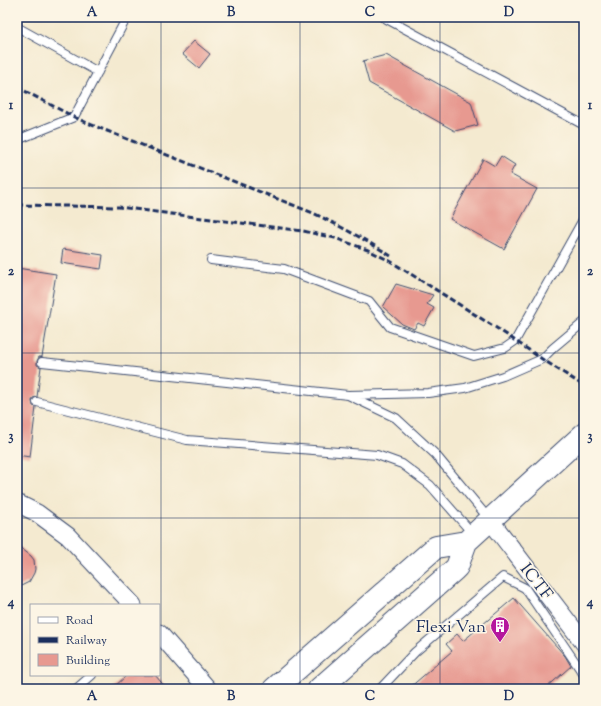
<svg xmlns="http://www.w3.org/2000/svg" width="601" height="706" font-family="'Sorts Mill Goudy',serif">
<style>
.building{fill:#e79990}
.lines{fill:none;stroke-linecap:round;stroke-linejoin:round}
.lane-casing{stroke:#3c4b6f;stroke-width:10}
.street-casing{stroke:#3c4b6f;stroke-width:19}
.primary-casing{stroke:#3c4b6f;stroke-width:24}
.lane{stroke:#fff;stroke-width:8}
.street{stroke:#fff;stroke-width:17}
.primary{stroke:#fff;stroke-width:22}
.rail{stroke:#1b2f5e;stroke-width:3;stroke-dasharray:6 3;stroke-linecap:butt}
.grid{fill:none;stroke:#1b2f5e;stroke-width:1;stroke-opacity:0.55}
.labels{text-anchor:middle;stroke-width:3;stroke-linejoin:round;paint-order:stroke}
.street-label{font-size:17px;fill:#1b2f5e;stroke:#fcf5e5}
.poi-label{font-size:17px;fill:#1b2f5e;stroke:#fcf5e5;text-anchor:end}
.neatline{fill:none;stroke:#1b2f5e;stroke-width:1.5}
.grid-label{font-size:13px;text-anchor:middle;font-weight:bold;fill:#1b2f5e}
</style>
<rect width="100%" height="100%" fill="#fcf5e5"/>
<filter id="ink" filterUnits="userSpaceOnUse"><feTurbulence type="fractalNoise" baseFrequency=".025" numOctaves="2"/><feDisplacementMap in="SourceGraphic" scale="8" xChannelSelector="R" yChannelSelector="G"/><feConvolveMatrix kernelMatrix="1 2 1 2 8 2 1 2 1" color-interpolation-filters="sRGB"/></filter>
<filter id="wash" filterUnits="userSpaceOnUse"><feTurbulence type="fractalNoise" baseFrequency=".012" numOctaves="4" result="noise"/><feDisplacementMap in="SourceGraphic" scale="16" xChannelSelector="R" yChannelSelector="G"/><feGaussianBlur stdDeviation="0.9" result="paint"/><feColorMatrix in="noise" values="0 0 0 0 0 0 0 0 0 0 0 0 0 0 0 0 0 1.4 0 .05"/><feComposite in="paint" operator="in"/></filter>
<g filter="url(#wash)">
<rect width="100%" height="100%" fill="#f4ead0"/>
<g id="blocks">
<path class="building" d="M194,41l16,13 -11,14 -17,-14z
M386,55l85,47 7,23 -23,6 -86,-48 -6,-22z
M501,156l14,9 -5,9 27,15 -33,60 -54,-30 33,-60 12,7z
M63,249l40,6 -2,14 -40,-6z
M17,268l39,6 -14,83h-3l-2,4v4l4,2 -4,30 -4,1 -1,3 1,5 3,1 -6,50 -13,-2z
M396,284l37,11 -6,9 7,4 -10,18 -6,-3 -4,6 -12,-5 -19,-17z
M17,545l14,11 3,4 1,9 -1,4 -5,9 -12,6z
M514,598l51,58 6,10 -26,23h-137l44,-38 -6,-7 11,-10 6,7z
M127,675h28l12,14h-55z"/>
</g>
</g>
<g filter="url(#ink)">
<use href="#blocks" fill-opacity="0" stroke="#3c4b6f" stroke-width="1"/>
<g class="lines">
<g class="lane-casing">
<path id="lane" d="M383,17l201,108
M17,27l81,45
M17,140l57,-23 53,-100
M211,260l73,9 85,32 21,26 84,29 31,-8 10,-7 69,-123
M42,362l306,33 48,23 39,36 54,65
M349,395l79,-2 37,-5 38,-12 39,-17 11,-11 31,-26
M37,402l150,38 190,15 25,9 28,21 43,49
M76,689l16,-14
M380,689l35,-37 88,-75 22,11 59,87"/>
</g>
<g class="street-casing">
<path id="street" d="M17,503l20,10 31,23 65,69
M490,520l94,123
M159,633l49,56"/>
</g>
<g class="primary-casing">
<path id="primary" d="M274,689l162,-142 30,-5
M319,689l135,-119 3,-3 9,-25 118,-108"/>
</g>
<use href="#lane" class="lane"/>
<use href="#street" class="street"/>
<use href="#primary" class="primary"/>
<path class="rail" d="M17,87l57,30 18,8 221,88c27,13 53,27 78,43
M17,205l102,2 22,3 162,21 32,7 33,12 22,11 51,32 60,38 41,28 42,27"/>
</g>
</g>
<path class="grid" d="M161,17v672M300,17v672M440,17v672M17,188h567M17,353h567M17,518h567"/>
<defs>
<g id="building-pin" transform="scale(1)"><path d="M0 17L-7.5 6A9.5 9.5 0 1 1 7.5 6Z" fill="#b5179e" stroke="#fcf5e5"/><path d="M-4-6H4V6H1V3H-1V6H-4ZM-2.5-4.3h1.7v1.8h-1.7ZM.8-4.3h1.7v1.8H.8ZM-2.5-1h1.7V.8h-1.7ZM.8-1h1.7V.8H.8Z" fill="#fff"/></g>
</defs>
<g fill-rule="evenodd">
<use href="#building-pin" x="500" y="626"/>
</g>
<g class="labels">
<g class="street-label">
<text transform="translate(537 581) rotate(52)" y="6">ICTF</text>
</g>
<g class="poi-label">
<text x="486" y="632">Flexi Van</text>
</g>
</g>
<rect width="601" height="706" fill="none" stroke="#fcf5e5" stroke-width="44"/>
<rect x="30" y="604" width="130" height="72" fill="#fcf5e5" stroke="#a2a6af"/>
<rect x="38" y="617" width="20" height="6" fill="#ffffff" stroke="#a2a6af"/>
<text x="66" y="624" font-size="12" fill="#1b2f5e">Road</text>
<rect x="38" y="637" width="20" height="6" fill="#1b2f5e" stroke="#a2a6af"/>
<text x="66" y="644" font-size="12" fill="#1b2f5e">Railway</text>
<rect x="38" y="654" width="20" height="12" fill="#e79990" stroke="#a2a6af"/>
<text x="66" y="664" font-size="12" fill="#1b2f5e">Building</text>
<rect x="22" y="22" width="557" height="662" class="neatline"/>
<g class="grid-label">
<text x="92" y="16">A</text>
<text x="231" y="16">B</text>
<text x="370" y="16">C</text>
<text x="509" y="16">D</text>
<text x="11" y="109">1</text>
<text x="590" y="109">1</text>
<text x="11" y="275">2</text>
<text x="590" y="275">2</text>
<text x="11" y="440">3</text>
<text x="590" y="440">3</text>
<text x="11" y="606">4</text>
<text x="590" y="606">4</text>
<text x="92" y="700">A</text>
<text x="231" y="700">B</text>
<text x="370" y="700">C</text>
<text x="509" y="700">D</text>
</g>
</svg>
